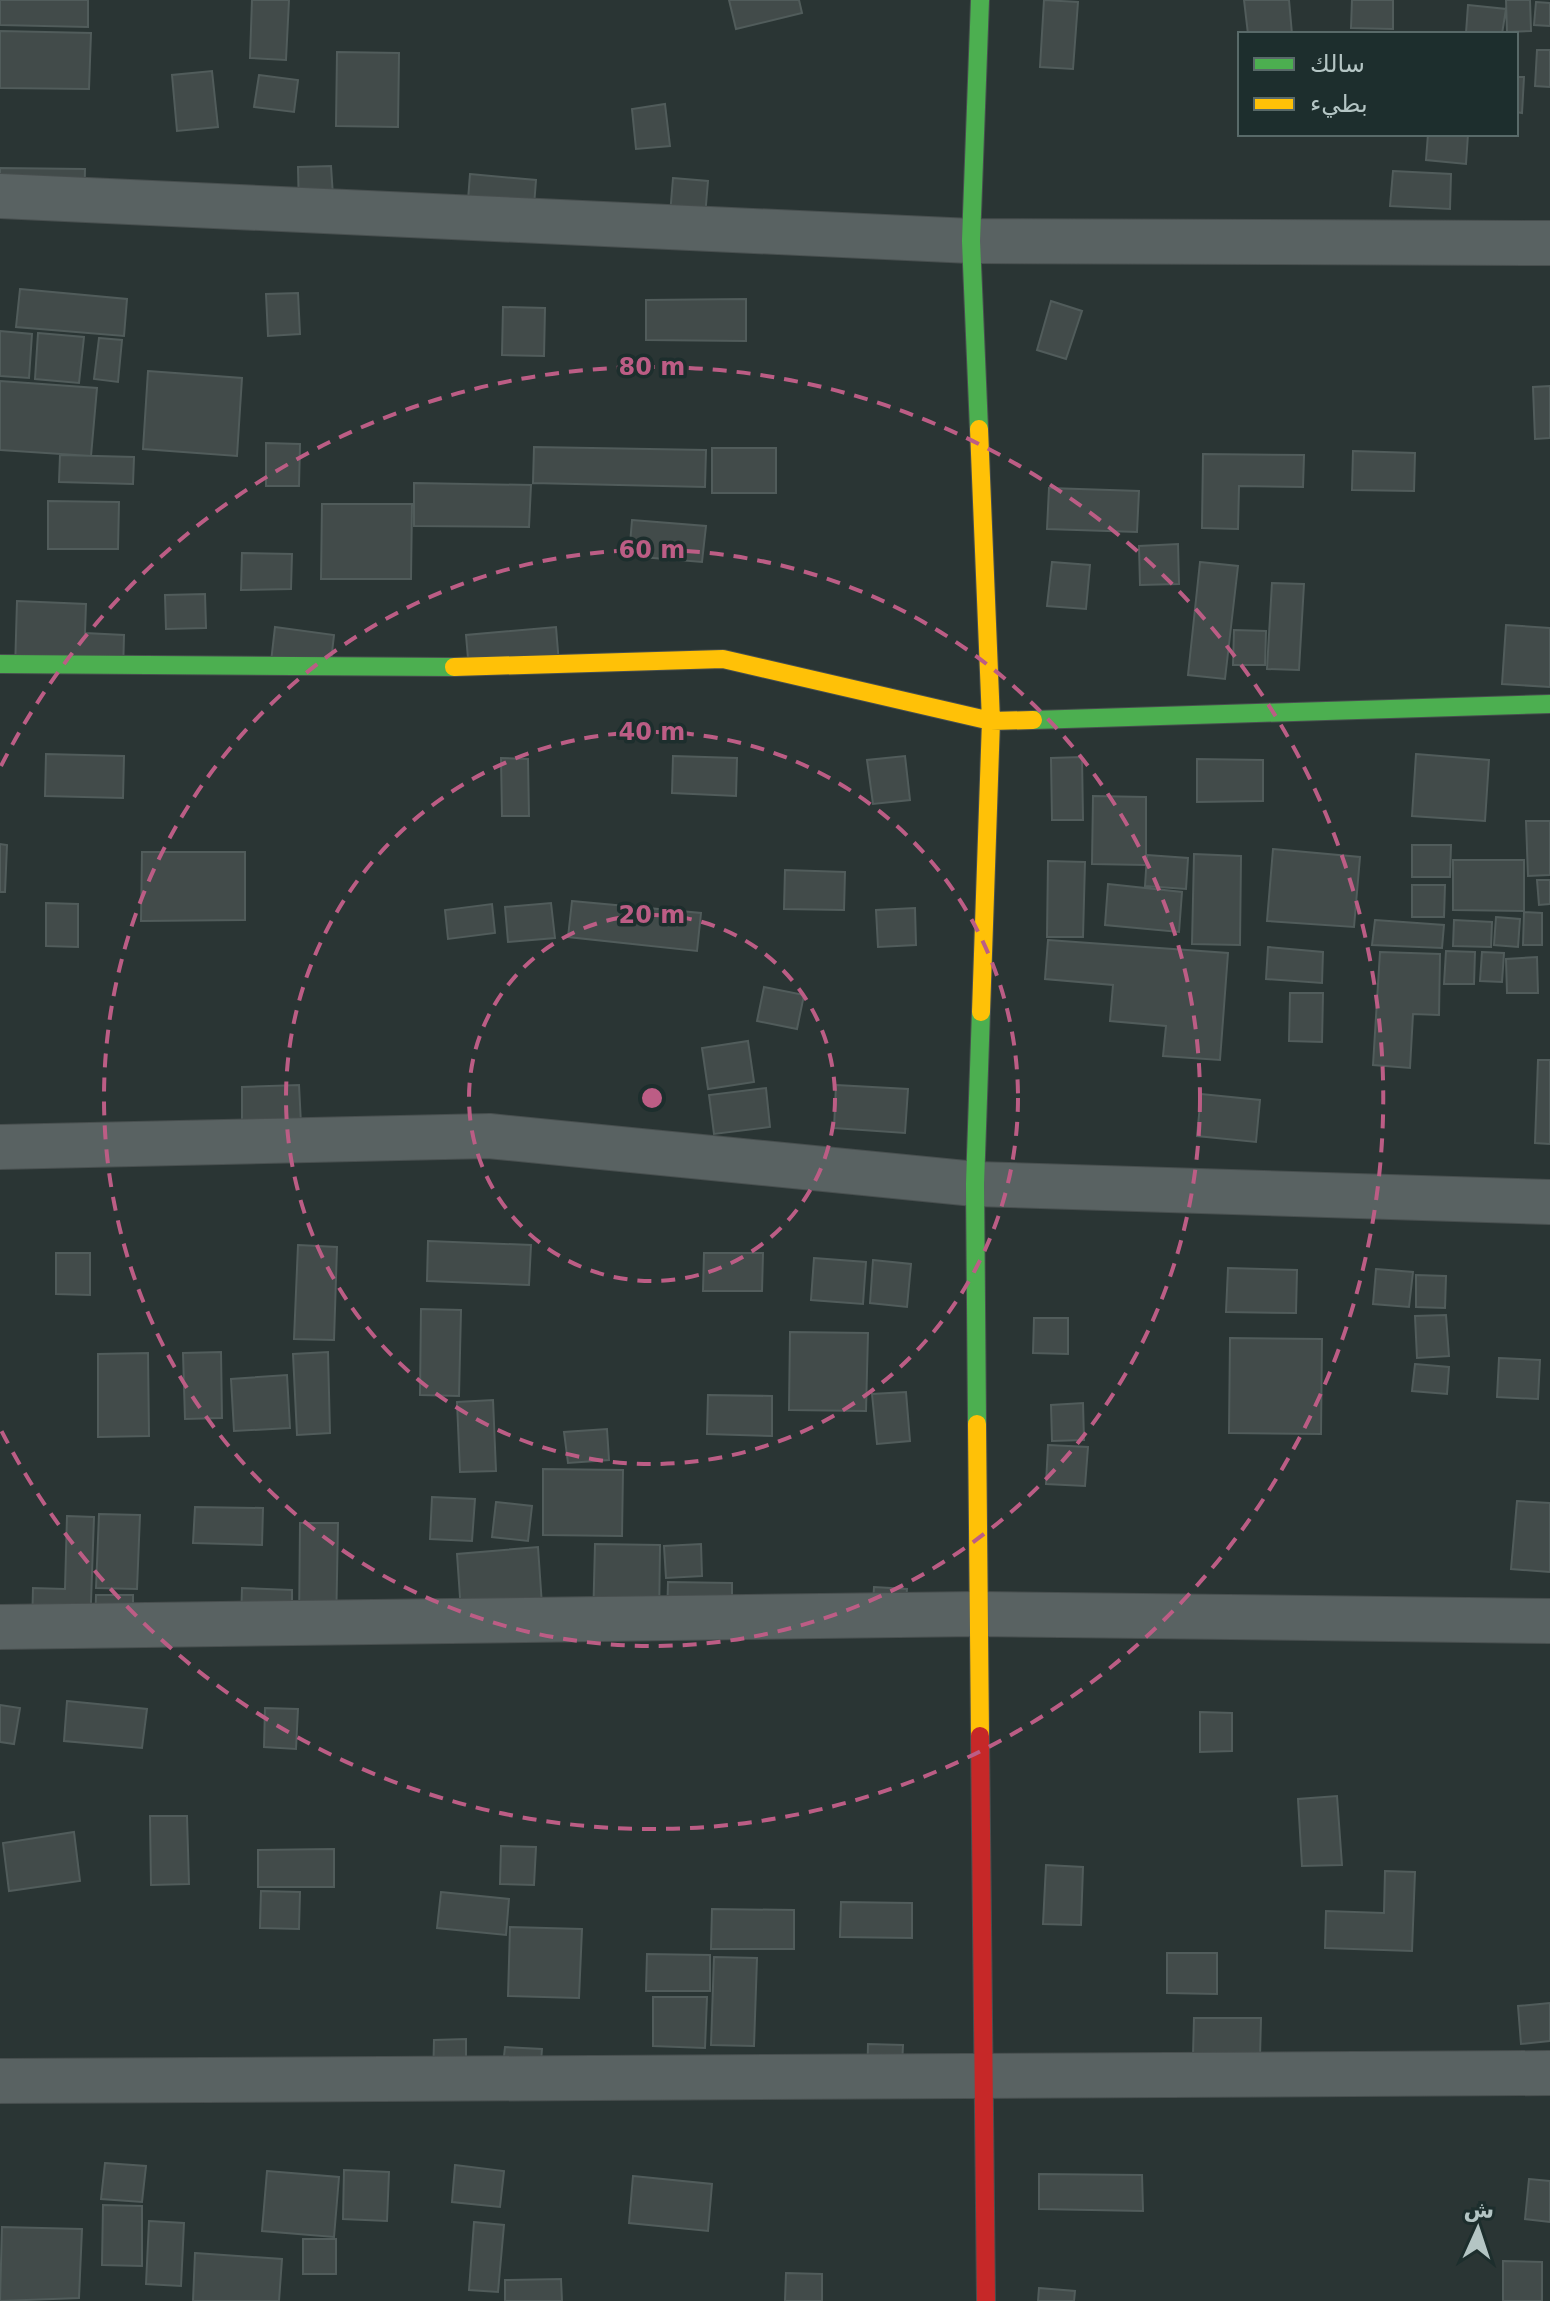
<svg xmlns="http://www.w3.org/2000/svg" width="1550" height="2301" font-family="'DejaVu Sans','Noto Naskh Arabic',sans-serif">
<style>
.building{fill:#424b4a;stroke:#515c5b;stroke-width:2}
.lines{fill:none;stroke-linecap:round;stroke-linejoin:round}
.street-casing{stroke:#484f4f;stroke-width:46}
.fast-casing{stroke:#484f4f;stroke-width:20}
.slow-casing{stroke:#484f4f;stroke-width:20}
.jam-casing{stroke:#484f4f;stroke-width:20}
.street{stroke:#596262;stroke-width:44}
.fast{stroke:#4caf50;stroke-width:18}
.slow{stroke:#ffc107;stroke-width:18}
.jam{stroke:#c62828;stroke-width:18}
.ring{fill:none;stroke:#bc5d85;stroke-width:4;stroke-dasharray:14 10}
.centre{fill:#bc5d85;stroke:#1d2e2d;stroke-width:4}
.ring-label{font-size:24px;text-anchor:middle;font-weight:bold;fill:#bc5d85;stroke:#1d2e2d;stroke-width:7;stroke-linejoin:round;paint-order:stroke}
</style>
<rect width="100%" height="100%" fill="#2a3534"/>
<path class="building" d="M0,0h88v27l-88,-2z
M252,0h37l-3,60 -36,-2z
M729,0h70l3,13 -66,16z
M1044,0l34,2 -5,67 -33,-2z
M1244,0h45l3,34h-44z
M1352,0h41v29l-42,-1z
M1506,0h24l1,31 -24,1z
M1536,2l14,1v23l-16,-1z
M1468,5l38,4 -4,25 -36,-1z
M0,31l91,2 -2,56 -89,-1z
M1537,50h13v37l-15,-1z
M337,52l62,1 -1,74 -62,-1z
M212,71l6,56 -41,4 -5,-56z
M259,75l39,5 -4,32 -40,-5z
M1516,77h8l-2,36 -6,-1z
M665,104l5,42 -34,3 -4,-40z
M1428,134h40l-2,30 -40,-4z
M331,166l3,45 -35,1 -1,-45z
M0,168l85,1 -1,46 -84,-2z
M1393,171l58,3 -1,35 -60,-3z
M470,174l66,6 -3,39 -66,-6z
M673,178l35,3 -3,36 -35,-2z
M20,289l107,10 -3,37 -108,-9z
M298,293l2,41 -32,2 -2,-42z
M746,299v42l-100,-1v-40z
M1051,301l31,10 -16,48 -29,-9z
M503,307l42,1 -1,48 -42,-1z
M0,331l32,3 -3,44 -29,-2z
M38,333l46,4 -5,46 -44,-4z
M99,338l23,2 -4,42 -24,-3z
M148,371l94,7 -5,78 -94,-7z
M0,381l97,7 -6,68 -91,-6z
M1550,386v52l-15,1 -2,-52z
M266,443l34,1 -1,42h-33z
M534,447l172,3 -1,37 -172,-4z
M712,448h64v45h-64z
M1353,451l62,2 -1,38 -62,-1z
M1203,454l101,1 -1,32 -64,-1 -1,43 -36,-1z
M60,455l74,2 -1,27 -74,-2z
M414,483l117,2 -2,42 -115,-1z
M1049,488l90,3 -2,41 -90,-3z
M48,501l71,1 -1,47h-70z
M322,504h90l-1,75h-90z
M632,520l74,6 -4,36 -73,-6z
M1178,544l1,40 -39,1 -1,-39z
M242,553l50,1 -1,35 -50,1z
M1052,562l38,3 -4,44 -39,-3z
M1200,562l38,4 -13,113 -37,-4z
M1272,583l32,1 -5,86 -32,-1z
M205,594l1,34 -40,1 -1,-34z
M17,601l69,3 -1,29 39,2 -1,38 -108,-3z
M1506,625l44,3v59l-48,-3z
M275,627l59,8 -4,35 -59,-8z
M556,627l3,37 -90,6 -3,-35z
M1234,630l32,1 -1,34h-32z
M46,754l78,2 -1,42 -78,-2z
M1416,754l73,6 -4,61 -73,-5z
M673,756l64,2 -1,38 -64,-3z
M905,756l5,44 -37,4 -6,-44z
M1082,757l1,63h-31l-1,-62z
M501,758l27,1 1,57h-27z
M1197,759l66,1v41l-66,1z
M1093,796l53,1v68l-54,-1z
M1526,821h24v54l-22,1z
M0,844l7,1 -2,47h-5z
M1412,845h39l-1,32h-38z
M1273,849l87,8 -6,70 -87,-6z
M142,852h103v68l-104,1z
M1194,854l47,2 -1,89 -48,-1z
M1147,855l41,3 -2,31 -41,-3z
M1453,860h71v51l-71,-1z
M1048,861l37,1 -2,75h-36z
M785,870l60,2 -1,38 -60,-1z
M1537,880h13v24l-11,1z
M1108,884l74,8 -3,40 -74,-7z
M1412,885h33l-1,32h-32z
M572,901l129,12 -4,38 -129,-14z
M46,903l32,1v43l-32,-1z
M551,903l4,35 -47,4 -3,-35z
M492,904l3,29 -47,6 -3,-29z
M915,908l1,37 -38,2 -2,-37z
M1524,912l18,1v32h-19z
M1496,917l24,2 -2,28 -24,-2z
M1375,920l69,5 -2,23 -70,-3z
M1454,920l38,2 -1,25 -38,-1z
M1048,940l180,13 -8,107 -57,-4 3,-30 -56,-5 3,-36 -68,-6z
M1268,947l55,5 -1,31 -56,-4z
M1446,951l29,1 -1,32h-30z
M1380,952l60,2 -1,61 -26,-1 -3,54 -37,-3z
M1482,952l22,1 -2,29 -22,-1z
M1537,957l1,36h-31l-1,-34z
M764,987l40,8 -7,34 -40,-8z
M1290,993h33l-1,49 -33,-1z
M748,1041l6,41 -46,7 -6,-41z
M1538,1060h12v84l-15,-1z
M299,1085l2,39 -59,2v-39z
M836,1085l72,4 -3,44 -71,-5z
M766,1088l4,39 -56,7 -5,-39z
M1201,1094l59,6 -4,42 -59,-6z
M428,1241l103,4 -2,40 -102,-4z
M298,1245l39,2 -3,93 -40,-1z
M56,1253h34v42l-34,-1z
M704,1253h59l-1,38h-59z
M814,1258l52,4 -3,42 -52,-4z
M873,1260l38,4 -4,43 -37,-4z
M1228,1268l69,2 -1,43 -70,-1z
M1376,1269l37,3 -4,35 -36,-3z
M1416,1275l30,1 -1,32 -29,-1z
M421,1309l40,1 -2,86 -39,-1z
M1446,1315l3,41 -32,2 -2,-42z
M1034,1318h34v36l-35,-1z
M790,1332l78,1 -2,78 -77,-1z
M1230,1338l92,1 -1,95 -92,-1z
M221,1352l1,66 -37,1 -2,-66z
M328,1352l2,81 -33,2 -4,-81z
M148,1353l1,83 -51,1v-83z
M1499,1358l41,2 -2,39 -41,-2z
M1415,1364l34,3 -2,27 -35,-3z
M287,1375l3,53 -56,3 -3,-52z
M906,1392l4,49 -33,3 -5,-50z
M708,1395l64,1v40l-65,-2z
M493,1400l3,71 -36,1 -3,-70z
M1083,1403l1,37 -32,1 -1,-36z
M607,1429l2,31 -41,3 -4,-31z
M1048,1445l40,2 -3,39 -39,-2z
M543,1469l80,1 -1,66 -79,-1z
M432,1497l43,2 -3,42 -42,-2z
M1517,1501l33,2v69l-39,-3z
M496,1502l36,4 -4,35 -36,-4z
M195,1507l68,1 -1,37 -69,-2z
M99,1514l41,1 -3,74 -41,-1z
M67,1516l27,1 -4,113 -58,-2 1,-40 32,1z
M300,1523h38l-2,107 -37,-1z
M595,1544l65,1 -1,79 -66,-1z
M701,1544l1,32 -36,2 -2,-32z
M538,1547l5,73 -81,6 -5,-72z
M668,1582l64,1v37l-65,-1z
M874,1587l33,2 -3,37 -32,-3z
M242,1588l50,2v33l-51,-1z
M96,1595h37v37l-38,-1z
M67,1701l80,8 -5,39 -78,-7z
M0,1705l20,3 -6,36 -14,-2z
M265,1708l33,1 -2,40 -32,-2z
M1200,1712l32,1v38l-32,1z
M1337,1796l5,69 -40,1 -4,-67z
M150,1816h37l2,68 -38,1z
M74,1832l6,49 -71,10 -6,-48z
M501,1846l35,1 -2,38 -34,-1z
M334,1849v38h-76v-37z
M1046,1865l37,2 -2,58 -38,-1z
M1385,1871l30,1 -3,79 -87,-3 1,-37 58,2z
M261,1891l39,1 -1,37 -39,-1z
M441,1892l68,7 -3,36 -69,-7z
M841,1902l71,1v35l-72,-1z
M712,1909l82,1v39h-83z
M510,1927l72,2 -3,69 -71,-2z
M1167,1953h50v41l-50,-1z
M647,1954l63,1v36h-64z
M714,1957l43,1 -3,88 -43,-1z
M653,1997h54l-2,51 -52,-2z
M1550,2003v38l-29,3 -3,-38z
M1194,2018h67l-1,39 -68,35z
M466,2039v42l-33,-1 1,-40z
M868,2044l35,1 -2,43 -34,-1z
M505,2047l37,2 -3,38 -38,-3z
M105,2163l41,3 -4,36 -41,-3z
M455,2165l49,6 -4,36 -48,-5z
M344,2170l45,2 -2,49 -44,-2z
M267,2171l72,6 -5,60 -72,-6z
M1039,2174l103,1 1,36 -104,-2z
M633,2176l79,8 -4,47 -79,-8z
M1529,2179l21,2v41l-25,-3z
M103,2205l39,1v60l-40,-1z
M149,2221l35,2 -3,63 -35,-2z
M474,2222l30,3 -6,67 -29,-2z
M2,2227l80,2 -3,69 -79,3z
M303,2239h33v35h-33z
M195,2253l87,6 -3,42h-86z
M1503,2261l39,1v39h-39z
M786,2273l36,1v27h-37z
M561,2279l1,22h-57v-21z
M1039,2288l36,3 -1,10h-36z"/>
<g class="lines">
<g class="street-casing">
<path id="street" d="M0,196l971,45 579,2
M0,1147l489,-11 486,48 575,18
M0,1627l977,-13 573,7
M0,2081l1550,-8"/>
</g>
<g class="fast-casing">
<path id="fast" d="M979,429l-8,-188 9,-241
M0,664l454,3
M1033,720l517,-16
M977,1424l-2,-240 6,-172"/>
</g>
<g class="slow-casing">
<path id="slow" d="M979,429l12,292 -10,291
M454,667l269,-8 268,62 42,-1
M977,1424l3,312"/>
</g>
<g class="jam-casing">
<path id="jam" d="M980,1736l6,565"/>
</g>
<use href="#street" class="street"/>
<use href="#fast" class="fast"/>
<use href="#slow" class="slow"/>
<use href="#jam" class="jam"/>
</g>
<g class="ring">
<circle cx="652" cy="1098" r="183"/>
<circle cx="652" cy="1098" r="366"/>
<circle cx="652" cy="1098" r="548"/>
<path d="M1 766A731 731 0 1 1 1 1430"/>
</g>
<circle cx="652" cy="1098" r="12" class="centre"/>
<g class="ring-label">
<text x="652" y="375">80 m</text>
<text x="652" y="558">60 m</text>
<text x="652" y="740">40 m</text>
<text x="652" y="923">20 m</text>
</g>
<rect x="1238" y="32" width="280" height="104" fill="#1d2e2d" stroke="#596a69" stroke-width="2"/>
<rect x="1254" y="58" width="40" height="12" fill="#4caf50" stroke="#596a69" stroke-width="2"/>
<text x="1310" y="72" font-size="24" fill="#b4c5c4">سالك</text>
<rect x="1254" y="98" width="40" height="12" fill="#ffc107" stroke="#596a69" stroke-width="2"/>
<text x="1310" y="112" font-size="24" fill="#b4c5c4">بطيء</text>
<g transform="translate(1478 2229) rotate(3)" stroke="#1d2e2d" stroke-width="6" paint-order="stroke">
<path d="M0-6L14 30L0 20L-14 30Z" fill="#b4c5c4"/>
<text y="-12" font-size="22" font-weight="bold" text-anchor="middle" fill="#b4c5c4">ش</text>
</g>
</svg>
